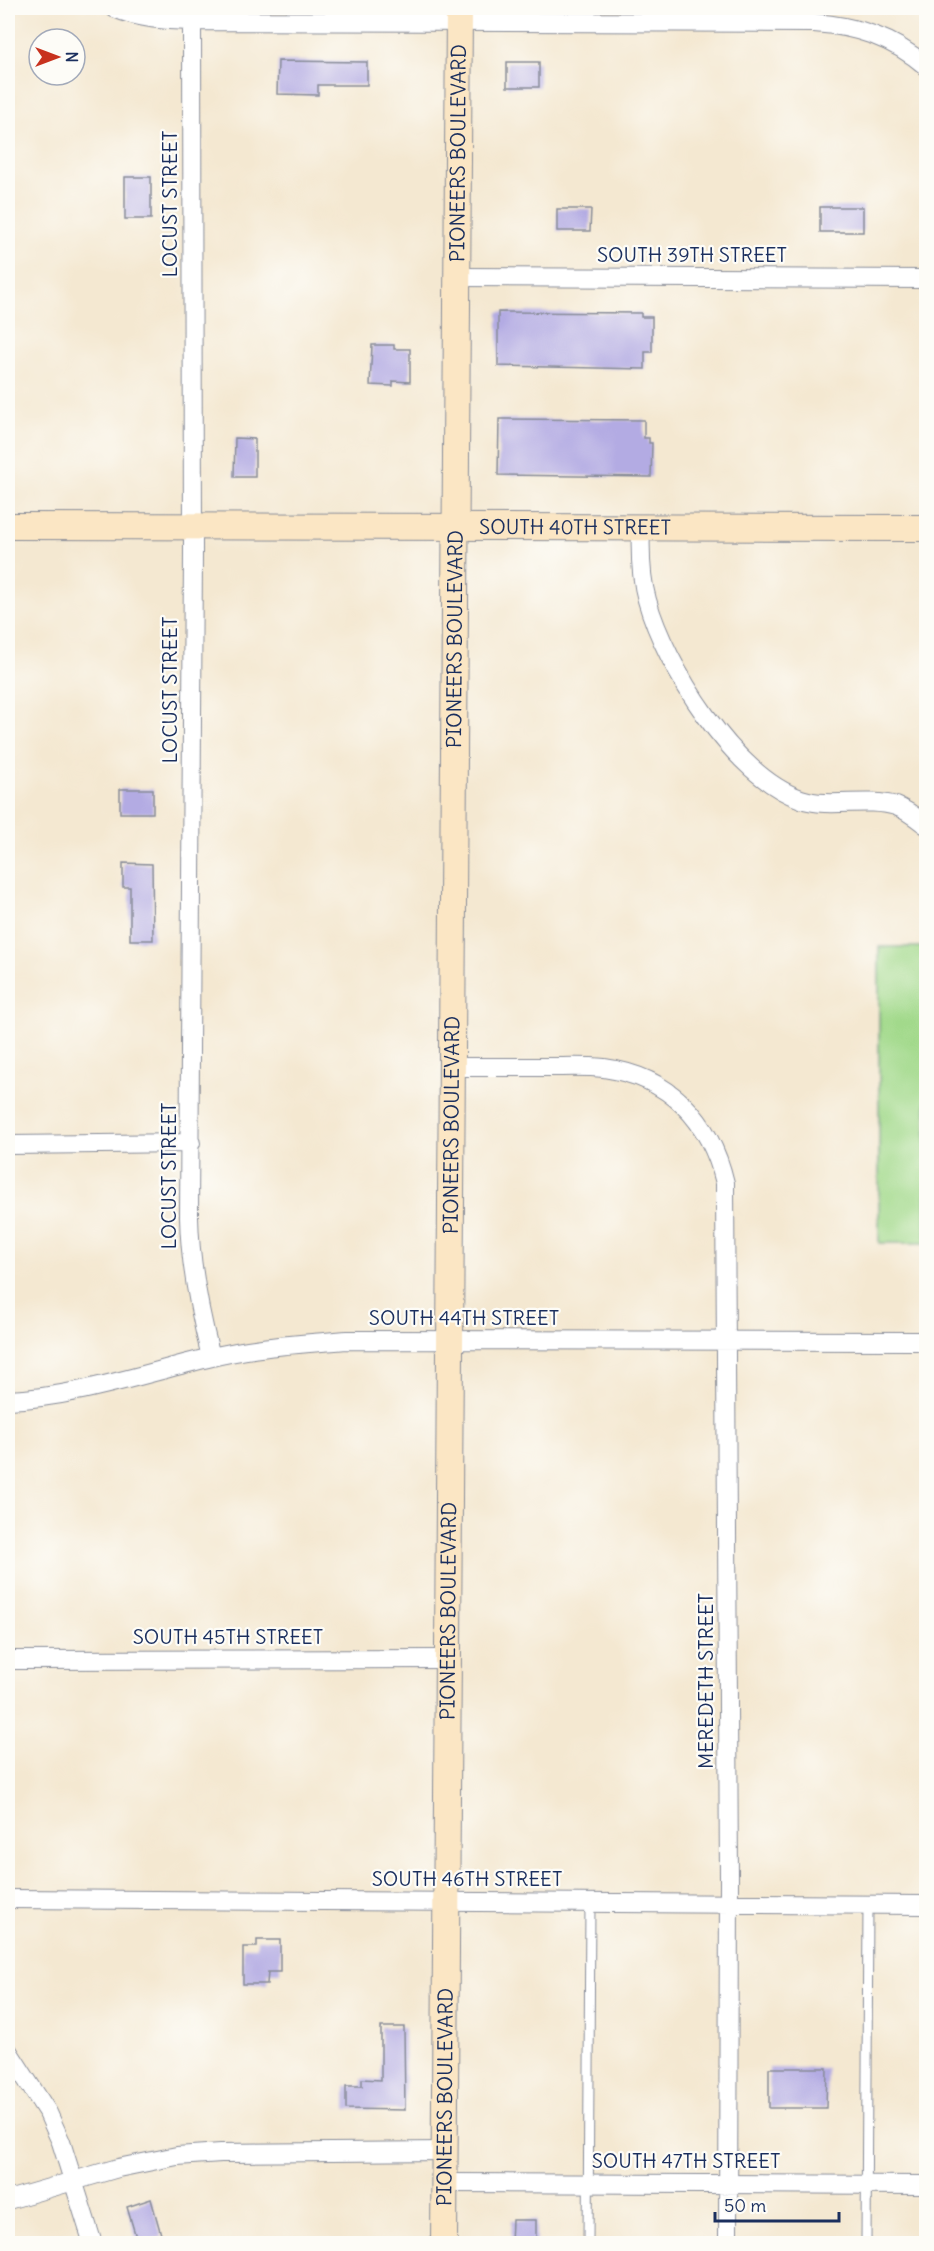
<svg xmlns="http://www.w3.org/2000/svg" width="934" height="2251" font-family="Delius,sans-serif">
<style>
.green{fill:#a1d98a;stroke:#5e8474;stroke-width:1.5}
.building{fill:#b3abe3}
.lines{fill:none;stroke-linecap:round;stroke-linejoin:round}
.lane-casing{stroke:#888c98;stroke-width:11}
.street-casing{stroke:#888c98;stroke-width:20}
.secondary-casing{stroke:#888c98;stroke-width:28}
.lane{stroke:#fff;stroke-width:9}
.street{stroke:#fff;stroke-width:18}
.secondary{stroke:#fbe6c4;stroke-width:26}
.labels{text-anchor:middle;stroke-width:4.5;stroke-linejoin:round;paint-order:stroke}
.street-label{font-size:20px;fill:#1b2f5e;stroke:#fdfcf7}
</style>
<rect width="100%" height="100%" fill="#fdfcf7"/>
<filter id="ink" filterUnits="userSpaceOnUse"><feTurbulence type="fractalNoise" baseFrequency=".0167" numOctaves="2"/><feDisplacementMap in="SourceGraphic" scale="12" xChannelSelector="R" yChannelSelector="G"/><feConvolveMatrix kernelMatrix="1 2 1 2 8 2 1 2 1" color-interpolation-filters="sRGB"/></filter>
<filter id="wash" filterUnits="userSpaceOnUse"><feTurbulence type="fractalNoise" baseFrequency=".008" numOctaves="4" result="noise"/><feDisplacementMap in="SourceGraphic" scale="24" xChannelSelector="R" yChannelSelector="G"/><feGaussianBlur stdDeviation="1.35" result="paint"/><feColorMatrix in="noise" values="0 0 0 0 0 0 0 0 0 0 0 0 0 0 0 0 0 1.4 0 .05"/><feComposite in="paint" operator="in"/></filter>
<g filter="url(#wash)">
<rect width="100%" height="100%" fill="#f4e8d1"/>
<path class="green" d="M879,947h47v296h-47z"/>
<g id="blocks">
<path class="building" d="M278,61l89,1v23h-49v10l-41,-1z
M507,62h32v25h-32z
M125,177h26v42h-26z
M820,207h43v25h-43z
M557,209h34l-1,22h-33z
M498,312l143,1v4h11v35h-7v17l-147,-3z
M372,345h22v4h16v33l-17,-1v5l-23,-1z
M499,419l145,1v18h5v5h3l-1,34 -153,-2z
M235,438l20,1v38h-21z
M120,789h33v24h-33z
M123,863l29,1 1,76h-23v-53h-7z
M257,1940h23v32h-12l-1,12h-24v-37h14z
M381,2027h23l1,83 -59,-1v-23h16v-7l19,1z
M769,2068h58l-1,40h-57z
M151,2199l11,39 -24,6 -11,-37z
M512,2220h24v24h-25z"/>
</g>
</g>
<g filter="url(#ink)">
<use href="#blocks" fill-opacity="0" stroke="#888c98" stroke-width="1.5"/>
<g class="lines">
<g class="lane-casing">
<path id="lane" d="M588,2244l2,-342
M866,2244l2,-340"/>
</g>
<g class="street-casing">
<path id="street" d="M114,8c26,11 50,12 78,13l622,2c43,3 79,15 112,43
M192,21l1,531 -4,665c1,48 10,93 22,140
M457,277l469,2
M641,527c-1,24 -1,49 6,73 18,65 87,177 154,199 30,10 64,-2 95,7 11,4 21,12 30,19
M452,1067c32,0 64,0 97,0 18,0 37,-1 55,1 66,9 106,52 121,115l4,696 -1,365
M8,1145l183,-2
M8,1400c68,-3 134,-26 200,-42 46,-12 93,-14 140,-18l578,1
M8,1660l440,-1
M8,1899l918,6
M8,2051l40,62 13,29 32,102
M445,2183l481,2
M8,2200l110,-32 59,-12 44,-3 224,-2"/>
</g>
<g class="secondary-casing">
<g id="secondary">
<path id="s1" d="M8,526l918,2"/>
<path id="s2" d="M444,2244l15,-2236"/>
</g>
</g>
<use href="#lane" class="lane"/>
<use href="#street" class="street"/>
<use href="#secondary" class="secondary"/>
</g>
</g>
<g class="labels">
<g class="street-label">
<text dy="7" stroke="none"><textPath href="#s2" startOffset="2091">PIONEERS BOULEVARD</textPath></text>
<text transform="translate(170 204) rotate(-90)" y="7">LOCUST STREET</text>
<text x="692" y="262">SOUTH 39TH STREET</text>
<text dy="7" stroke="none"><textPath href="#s1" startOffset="567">SOUTH 40TH STREET</textPath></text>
<text dy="7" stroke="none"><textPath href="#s2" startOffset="1605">PIONEERS BOULEVARD</textPath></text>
<text transform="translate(170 690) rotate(-90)" y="7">LOCUST STREET</text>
<text dy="7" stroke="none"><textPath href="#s2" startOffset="1119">PIONEERS BOULEVARD</textPath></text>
<text transform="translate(169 1176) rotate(-90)" y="7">LOCUST STREET</text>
<text x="464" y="1325">SOUTH 44TH STREET</text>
<text dy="7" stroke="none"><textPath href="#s2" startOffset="633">PIONEERS BOULEVARD</textPath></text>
<text x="228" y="1644">SOUTH 45TH STREET</text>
<text transform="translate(706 1681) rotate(-90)" y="7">MEREDETH STREET</text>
<text x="467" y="1886">SOUTH 46TH STREET</text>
<text dy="7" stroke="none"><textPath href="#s2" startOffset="147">PIONEERS BOULEVARD</textPath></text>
<text x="686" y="2168">SOUTH 47TH STREET</text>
</g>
</g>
<rect width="934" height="2251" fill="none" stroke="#fdfcf7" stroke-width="30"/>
<g transform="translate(57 57) rotate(90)"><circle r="28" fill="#fdfcf7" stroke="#a3aaba" stroke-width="1.5"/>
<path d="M0-4.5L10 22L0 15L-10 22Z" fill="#c8321e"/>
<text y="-9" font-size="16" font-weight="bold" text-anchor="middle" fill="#1b2f5e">N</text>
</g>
<path d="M715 2212v9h124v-9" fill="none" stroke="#1b2f5e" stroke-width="3"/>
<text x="724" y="2212" font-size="18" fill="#1b2f5e" stroke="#fdfcf7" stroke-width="4.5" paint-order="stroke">50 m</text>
</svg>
